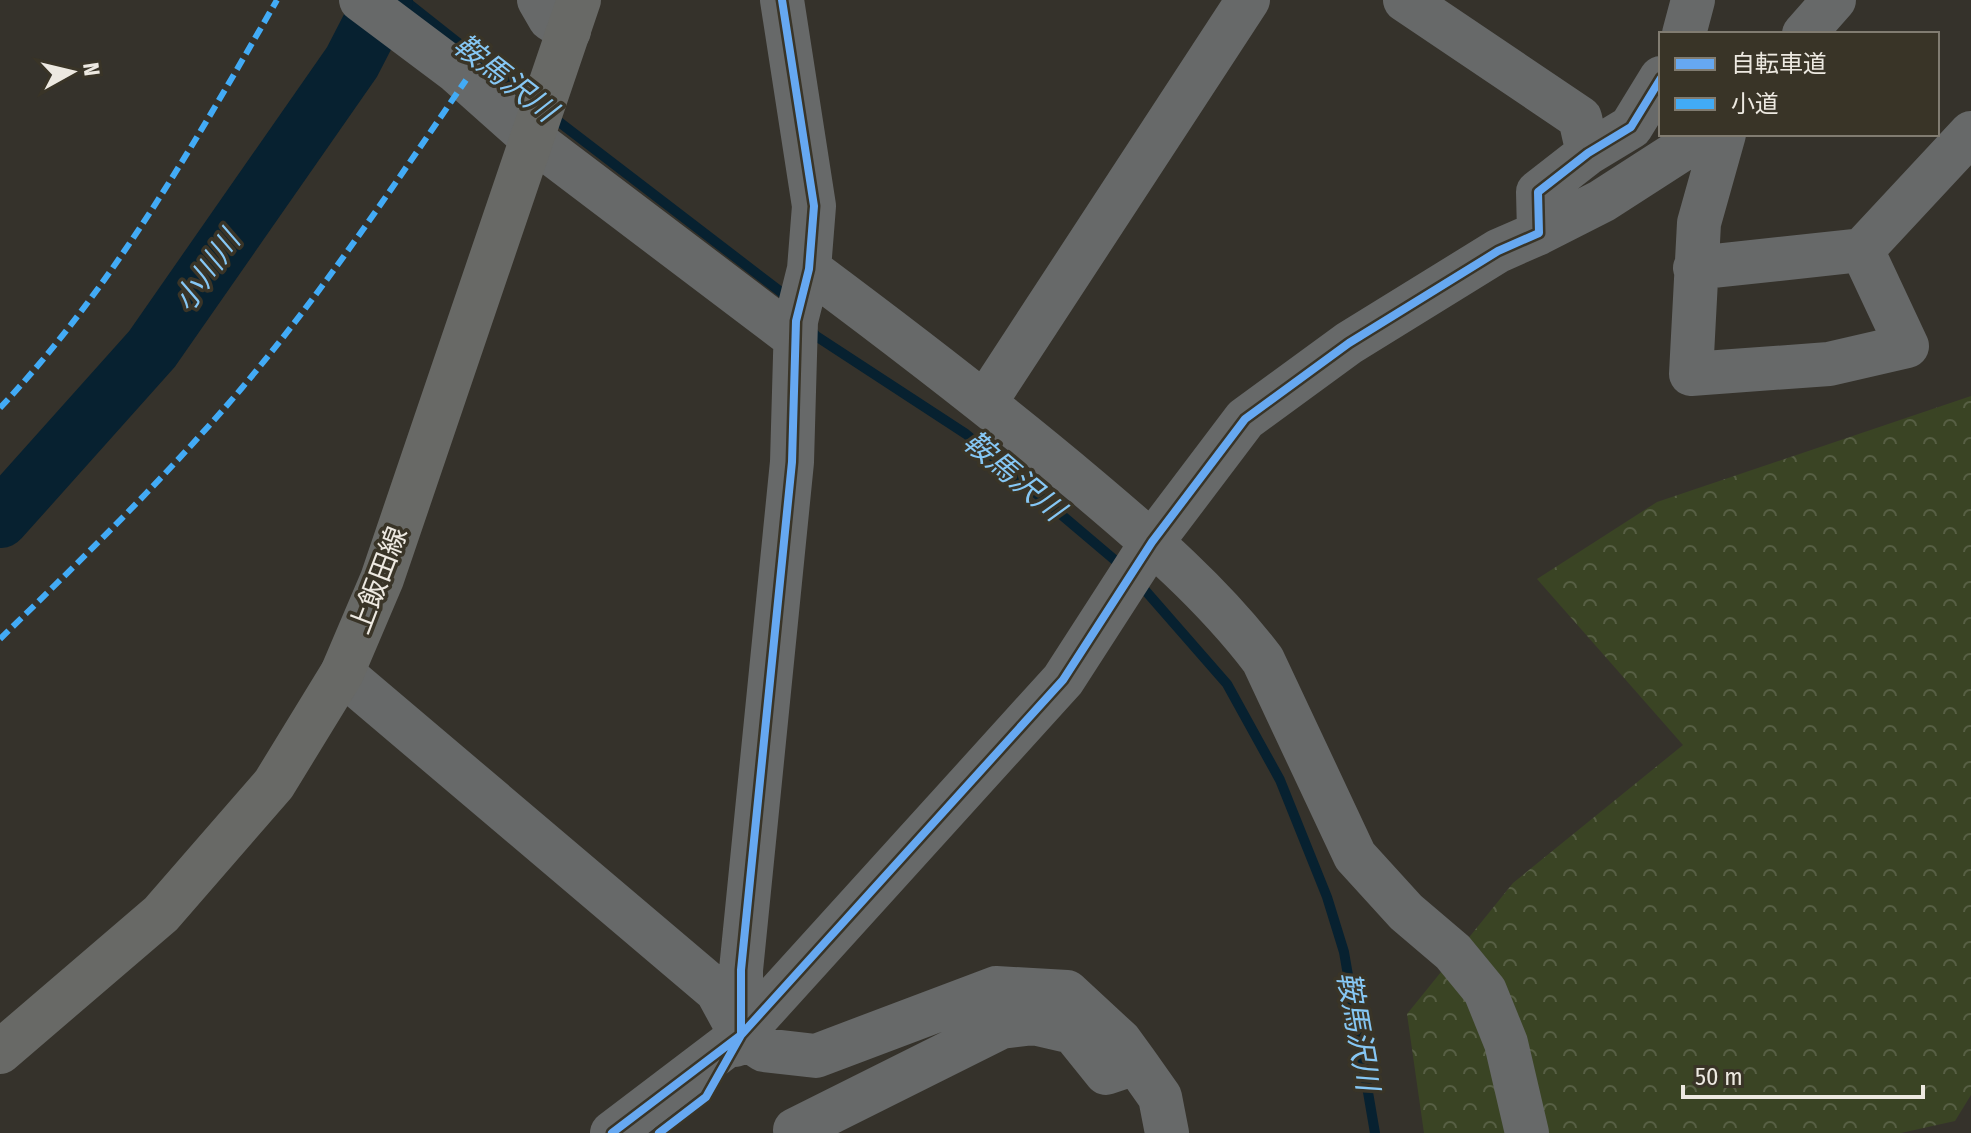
<svg xmlns="http://www.w3.org/2000/svg" width="1971" height="1133" font-family="'Fira Sans Condensed','Noto Sans JP',sans-serif">
<style>
.forest{fill:url(#forest-crowns)}
.lines{fill:none;stroke-linecap:round;stroke-linejoin:round}
.stream{stroke:#072130;stroke-width:10}
.river{stroke:#072130;stroke-width:58}
.minor{stroke:#676969;stroke-width:44}
.major{stroke:#686966;stroke-width:44}
.quiet{stroke:#42abf6;stroke-width:6;stroke-dasharray:12 6;stroke-linecap:butt}
.cycleway-casing{stroke:#393427;stroke-width:13}
.cycleway{stroke:#66a8f1;stroke-width:8}
.labels{text-anchor:middle;stroke-width:7;stroke-linejoin:round;paint-order:stroke}
.street-label{font-size:28px;fill:#ede9e1;stroke:#393427}
.water-label{font-size:30px;font-style:italic;fill:#86c7f4;stroke:#393427}
</style>
<defs>
<pattern id="forest-crowns" width="20" height="18" patternUnits="userSpaceOnUse" patternTransform="scale(2)"><rect width="20" height="18" fill="#3a4424"/><path d="M2 6a3 3 0 1 1 6 0M12 15a3 3 0 1 1 6 0" fill="none" stroke="#575f44"/></pattern>
</defs>
<rect width="100%" height="100%" fill="#35322b"/>
<path class="forest" d="M1971,396v699l-16,26 -54,12h-477l-17,-119 106,-131 170,-138 -146,-166 120,-77z"/>
<g class="lines">
<path class="stream" d="M404,0l130,103
M550,115l231,177 8,10
M809,327l7,9 150,98 157,133
M1137,581l90,103 53,96 47,117 17,55 31,181"/>
<path class="river" d="M0,519l152,-170 200,-287 32,-62"/>
<path class="minor" d="M361,0l96,72 74,66 264,200
M539,0l11,19 19,12
M1405,0l175,118 8,35
M1684,34l9,-34
M1804,34l30,-34
M1724,134l-25,89 -8,151 138,-10 78,-18 -45,-96
M1539,233l63,-32 104,-67
M1695,268l167,-18 109,-117
M809,269c94,70 187,141 277,217 63,53 127,108 177,174l92,196 51,56 47,40 32,39 21,52 21,90
M986,401l262,-401
M342,673l375,318 24,44 23,15 52,6 180,-68 71,4 53,49 16,22 24,34 7,36
M735,1045l6,-10v-65l51,-508 4,-141 13,-52 5,-63 -32,-206
M795,1130l206,-103 33,-4 39,9 33,41 30,-10
M612,1133l129,-98 322,-355 89,-138 93,-123 104,-76 149,-92 41,-18 -1,-41 50,-39 43,-26 30,-49"/>
<path class="major" d="M0,1052l161,-138 113,-130 68,-111 40,-94 197,-579"/>
<path class="quiet" d="M0,408c113,-120 195,-266 277,-408
M0,639c82,-80 166,-162 241,-250 82,-97 153,-204 225,-309"/>
<g class="cycleway-casing">
<path id="cycleway" d="M612,1133l129,-98 322,-355 89,-138 93,-123 104,-76 149,-92 41,-18 -1,-41 50,-39 43,-26 30,-49
M659,1133l47,-36 35,-62v-65l51,-508 4,-141 13,-52 5,-63 -32,-206"/>
</g>
<use href="#cycleway" class="cycleway"/>
</g>
<g class="labels">
<g class="street-label">
<text transform="translate(378 580) rotate(-69)" y="10">上飯田線</text>
</g>
<g class="water-label">
<text transform="translate(505 78) rotate(38)" y="10">鞍馬沢川</text>
<text transform="translate(207 271) rotate(-55)" y="10">小川川</text>
<text transform="translate(1014 476) rotate(40)" y="10">鞍馬沢川</text>
<text transform="translate(1358 1031) rotate(80)" y="10">鞍馬沢川</text>
</g>
</g>
<rect x="1659" y="32" width="280" height="104" fill="#393427" stroke="#817c71" stroke-width="2"/>
<rect x="1675" y="58" width="40" height="12" fill="#66a8f1" stroke="#817c71" stroke-width="2"/>
<text x="1731" y="72" font-size="24" fill="#ede9e1">自転車道</text>
<rect x="1675" y="98" width="40" height="12" fill="#42abf6" stroke="#817c71" stroke-width="2"/>
<text x="1731" y="112" font-size="24" fill="#ede9e1">小道</text>
<g transform="translate(72 72) rotate(82)" stroke="#393427" stroke-width="6" paint-order="stroke">
<path d="M0-6L14 30L0 20L-14 30Z" fill="#ede9e1"/>
<text y="-12" font-size="22" font-weight="bold" text-anchor="middle" fill="#ede9e1">N</text>
</g>
<path d="M1683 1085v12h240v-12" fill="none" stroke="#ede9e1" stroke-width="4"/>
<text x="1695" y="1085" font-size="24" fill="#ede9e1" stroke="#393427" stroke-width="6" paint-order="stroke">50 m</text>
</svg>
